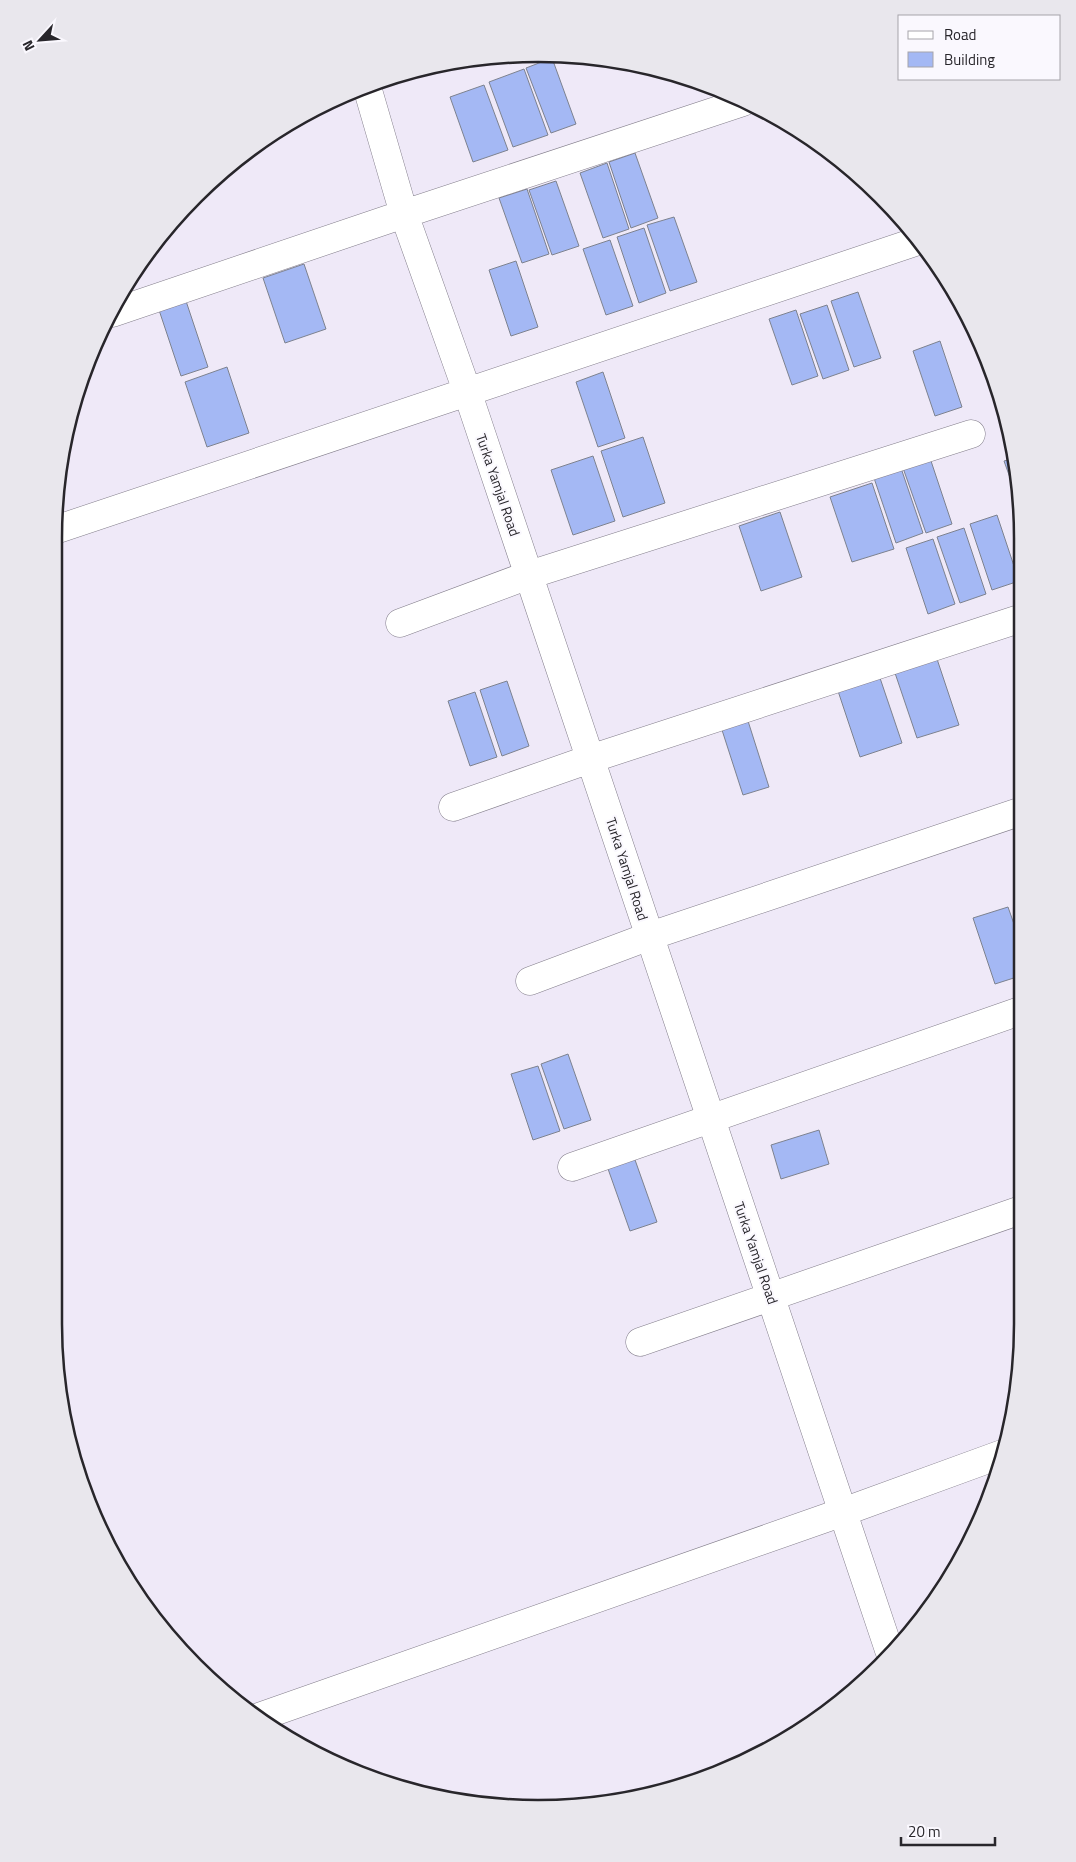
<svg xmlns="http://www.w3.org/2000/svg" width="1076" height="1862" font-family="'Titillium Web',sans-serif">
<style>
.building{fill:#a4b8f4;stroke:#7d828f}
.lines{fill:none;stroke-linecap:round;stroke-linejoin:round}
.minor-casing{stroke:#837e8b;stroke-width:29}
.minor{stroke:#fff;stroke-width:28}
.labels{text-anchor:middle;stroke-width:4;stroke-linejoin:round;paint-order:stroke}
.street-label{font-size:14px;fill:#28262b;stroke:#faf8fe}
.rim{fill:none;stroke:#28262b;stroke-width:2.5}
</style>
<rect width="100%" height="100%" fill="#efe9f8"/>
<path class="building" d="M552,58l24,66 -25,9 -25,-65z
M524,69l24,66 -35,12 -24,-65z
M484,85l24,65 -35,12 -23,-65z
M635,153l23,65 -27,10 -22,-66z
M607,163l22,66 -26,9 -23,-65z
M556,181l23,65 -27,9 -23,-65z
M527,189l22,65 -27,9 -23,-65z
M674,217l23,65 -27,9 -23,-66z
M644,228l22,65 -27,10 -22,-66z
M610,240l23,66 -27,9 -23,-66z
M516,261l22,66 -27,9 -22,-66z
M304,264l22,65 -41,14 -22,-65z
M858,292l23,66 -27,9 -23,-66z
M186,301l22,66 -27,9 -22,-66z
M827,305l22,65 -26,9 -23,-65z
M796,310l22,66 -26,9 -23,-66z
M940,341l22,66 -27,9 -22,-65z
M227,367l22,66 -42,14 -22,-65z
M603,372l22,66 -27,9 -22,-65z
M643,437l22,66 -42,14 -22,-66z
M593,456l22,65 -42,14 -22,-65z
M930,458l22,66 -26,9 -23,-65z
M1014,458l4,17v25l-14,-39z
M901,468l22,65 -27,10 -22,-65z
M872,483l22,66 -42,13 -22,-65z
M780,512l22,65 -41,14 -22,-65z
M997,515l22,66 -27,9 -22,-66z
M964,528l22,66 -26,9 -23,-66z
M933,539l22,65 -27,10 -22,-66z
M937,659l22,66 -42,13 -22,-65z
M880,678l22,65 -42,14 -22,-66z
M507,681l22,65 -27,10 -22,-66z
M475,692l22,65 -27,9 -22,-65z
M748,721l21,66 -26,8 -21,-65z
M1008,907l12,34v35l-25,8 -22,-66z
M568,1054l23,66 -27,9 -23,-65z
M538,1066l22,65 -27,9 -22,-66z
M819,1130l10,34 -48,15 -10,-34z
M634,1157l23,65 -27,9 -23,-65z"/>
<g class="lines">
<g class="minor-casing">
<path id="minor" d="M367,87l37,127 63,177 422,1259
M112,313l292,-99 339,-112
M55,530l863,-289
M400,623l129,-48 442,-141
M453,807l137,-48 429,-140
M530,981l120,-45 369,-124
M572,1167l448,-156
M640,1342l381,-132
M259,1717l584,-205 159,-58"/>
</g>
<use href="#minor" class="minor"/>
</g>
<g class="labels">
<g class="street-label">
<text transform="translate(498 485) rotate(71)" y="5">Turka Yamjal Road</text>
<text transform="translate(627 869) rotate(72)" y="5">Turka Yamjal Road</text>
<text transform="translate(756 1253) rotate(71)" y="5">Turka Yamjal Road</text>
</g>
</g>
<path d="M0 0H1076V1862H0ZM538 62H538A476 476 0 0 1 1014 538V1324A476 476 0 0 1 538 1800H538A476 476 0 0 1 62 1324V538A476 476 0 0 1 538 62Z" fill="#e9e7ed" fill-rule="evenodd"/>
<path class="rim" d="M538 62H538A476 476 0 0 1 1014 538V1324A476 476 0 0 1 538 1800H538A476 476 0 0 1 62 1324V538A476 476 0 0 1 538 62Z"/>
<rect x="898" y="15" width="162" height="65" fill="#faf8fe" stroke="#a6a4aa"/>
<rect x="908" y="31" width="25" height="8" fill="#ffffff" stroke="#a6a4aa"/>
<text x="944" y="40" font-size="15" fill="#28262b">Road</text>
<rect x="908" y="52" width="25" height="15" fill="#a4b8f4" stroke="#a6a4aa"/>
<text x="944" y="65" font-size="15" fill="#28262b">Building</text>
<g transform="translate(40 40) rotate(244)" stroke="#faf8fe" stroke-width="4" paint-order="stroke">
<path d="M0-4L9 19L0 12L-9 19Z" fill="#28262b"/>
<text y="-8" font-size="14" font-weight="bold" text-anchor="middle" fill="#28262b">N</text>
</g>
<path d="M901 1837v8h94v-8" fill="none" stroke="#28262b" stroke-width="2.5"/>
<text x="908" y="1837" font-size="15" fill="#28262b" stroke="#faf8fe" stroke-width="4" paint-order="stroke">20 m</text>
</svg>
